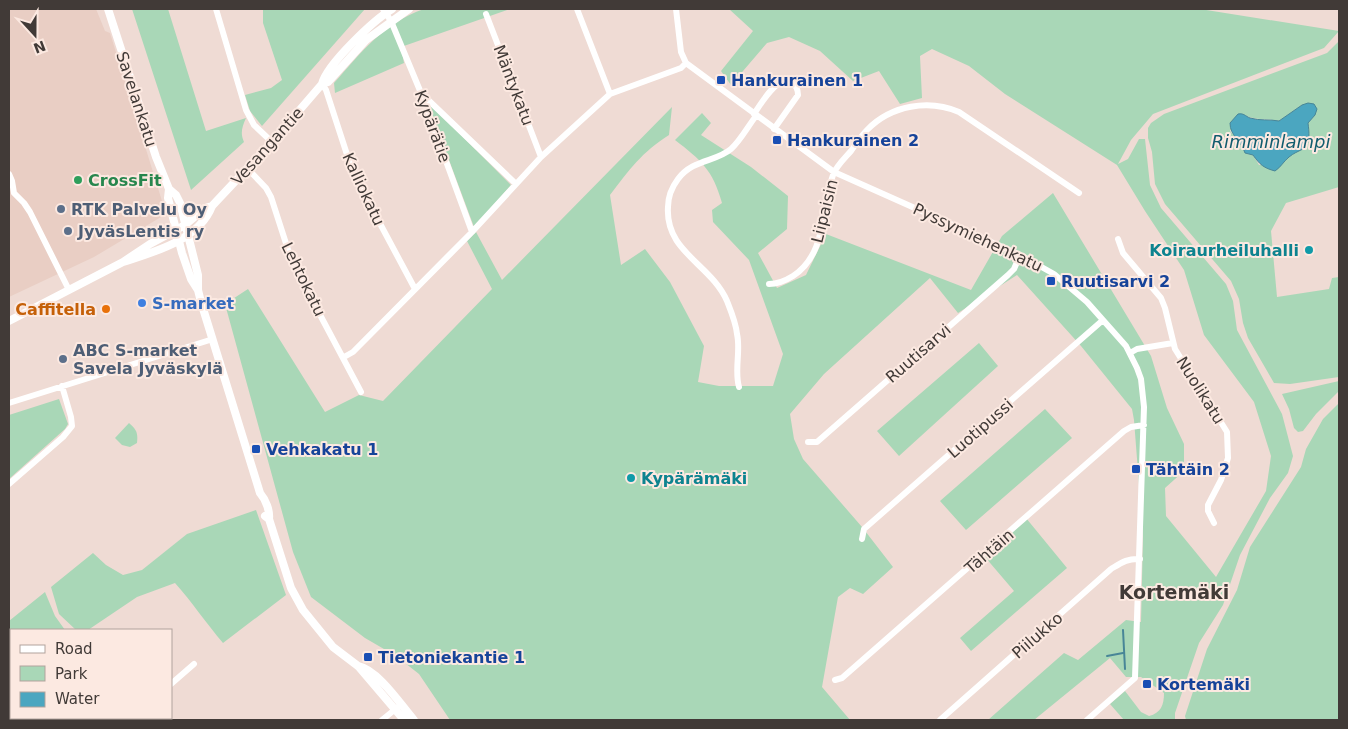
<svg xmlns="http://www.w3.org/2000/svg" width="1348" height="729" font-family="'DejaVu Sans',sans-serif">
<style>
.built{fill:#e9cec4}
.green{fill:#a9d7b7;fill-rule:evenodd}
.water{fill:#4ba6c0;stroke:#488697}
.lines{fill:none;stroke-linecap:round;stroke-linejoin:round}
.stream{stroke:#488697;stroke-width:2}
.minor{stroke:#fff;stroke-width:6}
.major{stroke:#fff;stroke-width:8}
.transit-dot{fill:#1a4fb4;stroke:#fce9e1;stroke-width:2}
.leisure-dot{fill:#2e9e5b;stroke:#fce9e1;stroke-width:2}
.service-dot{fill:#5c6f8a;stroke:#fce9e1;stroke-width:2}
.culture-dot{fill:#0f9aa8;stroke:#fce9e1;stroke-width:2}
.shop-dot{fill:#3f7fe0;stroke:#fce9e1;stroke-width:2}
.food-dot{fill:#e8710a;stroke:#fce9e1;stroke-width:2}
.labels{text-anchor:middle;stroke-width:4;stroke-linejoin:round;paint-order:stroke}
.transit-label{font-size:16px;font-weight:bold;fill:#164399;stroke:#fce9e1;text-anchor:start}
.street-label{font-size:16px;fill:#413a37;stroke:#fce9e1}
.leisure-label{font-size:16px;font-weight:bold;fill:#27864d;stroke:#fce9e1;text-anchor:start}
.service-label{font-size:16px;font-weight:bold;fill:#4e5e75;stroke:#fce9e1;text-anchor:start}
.culture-label{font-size:16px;font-weight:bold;fill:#0d838f;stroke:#fce9e1;text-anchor:end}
.shop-label{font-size:16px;font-weight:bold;fill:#366cbe;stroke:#fce9e1;text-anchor:start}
.food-label{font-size:16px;font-weight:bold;fill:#c56008;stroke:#fce9e1;text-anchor:end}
.water-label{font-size:18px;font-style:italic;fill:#115c6e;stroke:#fce9e1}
.quarter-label{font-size:19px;font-weight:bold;fill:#413a37;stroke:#fce9e1}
</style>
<rect width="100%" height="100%" fill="#efdbd4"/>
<path class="built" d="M9,9h87l9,22 5,2 56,181 -72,43 -85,40z"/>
<path class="green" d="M132,9h36l38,122 40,-13c-4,9 -6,15 -2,24l-53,48z
M263,9h102l-103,117 -12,-15 -5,-16 26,-7 11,-8 -19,-57z
M424,9h86l-109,38 3,16 -69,30 -1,-10c27,-30 49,-60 90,-74z
M729,9h471l139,22 -15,17 -171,66 -22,26 -13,24 10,-5 11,-20h6l5,46 11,23 65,76 7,17 4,29 45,84 11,42 -5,17 -18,25 -30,57 -17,50 -24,38 -24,70v7h-51l-14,-16 15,-13 16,21 8,4c12,-3 15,-11 15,-23l-23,-16h-15l-16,-19 -76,62h-46l76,-67 14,7 48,-40 15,2 2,-86 -9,-116 -2,-11 -51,-63 -64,-71 -59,38 -28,-35 -106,96 -34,40 4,25 9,20 59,68 31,40 -30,27 -13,-6 -12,9 -16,90 28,33h-400l-31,-46 -23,-18 -31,-18 -54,-41 -18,-45 -68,-248 23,-15 77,123 34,-17 24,6 109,-112 -25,-48 9,-9 26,48 170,-173 -3,28c-27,17 -40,35 -59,60l11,70 24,-16 25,33 34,64 -6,36 21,4h54l10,-32 -34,-94 -36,-38 -1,-12 10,-7c-9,-33 -21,-43 -47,-63l27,-27 9,10 -10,12 50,32 37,29 -1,33 -29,24 19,35 29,-13 20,-41 145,56 31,-54 51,-43 98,163 16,52 17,36v27l-19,17 1,28 50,61 50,-86 5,-35 -17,-54 -50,-67 -20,-65 -39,-59 -28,-46 -112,-71 -36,-28 -37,-17 -12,7 2,42 -22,6 -21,-33 -26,10 -33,-30 -31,-14 -22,6 -36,42 -10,-14 32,-40z
M1339,41v146l-53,16 -15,28 6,66 52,-8 3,-11 7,-1v100l-49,7 -16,-1 -26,-45 -5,-15 -4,-24 -8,-18 -66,-77 -10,-20 -3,-32 -4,-14v-10l3,-5 13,-9 163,-61zM1302,105l13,10 -7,8 1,13 -6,13 -8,2 -12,11 -24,3 -6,-10 -8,-2 -2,-8 -13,-14 12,-17c13,7 24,4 37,7z
M427,101l84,84 -37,42z
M979,343l19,23 -99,90 -22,-25z
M1339,381v10l-23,23 -13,17 -5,1 -4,-4 -5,-19 -7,-15z
M59,399l9,25 -3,5 -56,50v-64z
M1339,403v317h-153l-1,-4 22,-67 30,-59 13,-43 51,-80 5,-18 17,-30z
M1045,409l27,29 -106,92 -26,-29z
M129,423c8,7 9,10 8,20l-7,4 -8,-2 -7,-7z
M256,510l30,85 -63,48c-17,-20 -31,-41 -48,-60l-38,14 -49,33h-12l-17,-16 -8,-27 42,-34 13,12 17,10 19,-5 45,-36z
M1026,518l41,50 -96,83 -11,-13 54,-47 -29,-34z
M45,592l10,24 10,14h-54v58l-2,-3v-64z"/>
<path class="water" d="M1308,103l6,1 3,5 -2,6 -7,8c1,8 3,21 -5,26 -6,3 -9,4 -14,8 -6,5 -8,10 -14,14 -11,-3 -15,-6 -22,-16l-8,-2c-4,-13 -15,-17 -15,-30l8,-9c6,-1 7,2 12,4 10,3 19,1 29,3l23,-16z"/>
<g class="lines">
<path class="stream" d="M1123,630l2,39
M1107,656l16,-3"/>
<path class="minor" d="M216,9l30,101 8,15 18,17
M383,9l8,12 30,72 51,139
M577,9l33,85
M676,9l5,43 5,11 148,109 186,83 34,19 33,28 39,44 11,22 4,11 3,28 -9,271 -48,42
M486,14l55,143
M322,84l4,6 27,83 62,116
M423,95l93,89
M754,114c6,-9 24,-40 37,-32 5,3 7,7 7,13l-24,34
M247,168l19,20 5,9 21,65 69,130
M9,174l3,7 2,12 10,10 6,9 39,78
M1118,239l5,14 38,45 4,10 10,41 52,83 1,26 -7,22 -13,25v6l6,12
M769,284c9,0 16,-3 24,-8 34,-22 28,-67 40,-101 3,-9 12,-17 18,-24 5,-7 10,-15 16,-21 24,-25 62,-31 92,-18l120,81
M1130,353l7,-4 36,-6
M344,357l9,-5 119,-120 69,-75 69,-63 71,-26 5,-5
M739,387c-5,-17 2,-36 -2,-53 -1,-11 -6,-23 -10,-33 -16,-37 -62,-49 -59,-94 0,-10 4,-20 10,-28 15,-20 38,-17 53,-30 10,-9 17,-23 25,-33
M9,403l204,-64
M808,442h9l191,-167 6,-6 6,-14
M9,484l54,-47 9,-11 -1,-9 -9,-31
M862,539l2,-10 239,-209
M835,680l7,-2 282,-247 7,-4 13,-2
M171,684l23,-20
M9,698l2,3
M26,718l2,2
M149,718l3,2
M382,720l16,-13
M940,720l171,-151c10,-6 17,-11 29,-10"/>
<path class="major" d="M108,9l48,148 13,32 -1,9 14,55 9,26 7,11
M322,84c5,-20 52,-64 70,-75
M169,189l7,6 4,8 18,72v15l3,12 59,191c6,7 10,18 9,26
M123,262c31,-10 76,-22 89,-56l60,-64 50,-58 6,-2 38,-42 43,-31
M9,321l114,-59 27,-18 35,-19 20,-17 7,-2
M265,516l4,3 22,69 12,22 30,37 25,19 46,54
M358,666c20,4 43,39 56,54"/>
</g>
<g class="transit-dot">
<rect x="716" y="75" width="10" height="10" rx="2.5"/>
<rect x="772" y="135" width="10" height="10" rx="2.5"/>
<rect x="1046" y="276" width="10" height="10" rx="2.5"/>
<rect x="251" y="444" width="10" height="10" rx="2.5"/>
<rect x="1131" y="464" width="10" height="10" rx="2.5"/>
<rect x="363" y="652" width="10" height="10" rx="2.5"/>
<rect x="1142" y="679" width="10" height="10" rx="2.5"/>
</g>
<circle class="leisure-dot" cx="78" cy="180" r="5"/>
<g class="service-dot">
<circle cx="61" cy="209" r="5"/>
<circle cx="68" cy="231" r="5"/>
<circle cx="63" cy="359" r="5"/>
</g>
<g class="culture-dot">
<circle cx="1309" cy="250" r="5"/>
<circle cx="631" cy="478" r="5"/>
</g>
<circle class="shop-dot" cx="142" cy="303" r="5"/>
<circle class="food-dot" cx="106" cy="309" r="5"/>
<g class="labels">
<g class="transit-label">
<text x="731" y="86">Hankurainen 1</text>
<text x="787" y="146">Hankurainen 2</text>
<text x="1061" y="287">Ruutisarvi 2</text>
<text x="266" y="455">Vehkakatu 1</text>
<text x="1146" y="475">Tähtäin 2</text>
<text x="378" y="663">Tietoniekantie 1</text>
<text x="1157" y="690">Kortemäki</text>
</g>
<g class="street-label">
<text transform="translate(514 85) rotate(69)" y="6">Mäntykatu</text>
<text transform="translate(137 99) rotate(72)" y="6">Savelankatu</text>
<text transform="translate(433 126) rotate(70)" y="6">Kypärätie</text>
<text transform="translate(267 146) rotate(-48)" y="6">Vesangantie</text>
<text transform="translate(364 189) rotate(65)" y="6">Kalliokatu</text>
<text transform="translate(824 211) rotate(-76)" y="6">Liipaisin</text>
<text transform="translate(978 237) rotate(25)" y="6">Pyssymiehenkatu</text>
<text transform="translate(304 279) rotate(64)" y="6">Lehtokatu</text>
<text transform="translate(918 353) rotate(-41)" y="6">Ruutisarvi</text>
<text transform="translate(1201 390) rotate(58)" y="6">Nuolikatu</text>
<text transform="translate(980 428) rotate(-41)" y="6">Luotipussi</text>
<text transform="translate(989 551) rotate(-41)" y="6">Tähtäin</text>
<text transform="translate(1037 635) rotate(-41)" y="6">Piilukko</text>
</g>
<g class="leisure-label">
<text x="88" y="186">CrossFit</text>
</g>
<g class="service-label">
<text x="71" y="215">RTK Palvelu Oy</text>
<text x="78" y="237">JyväsLentis ry</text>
<text x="73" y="356">ABC S-market<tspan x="73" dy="18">Savela Jyväskylä</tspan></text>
</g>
<g class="culture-label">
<text x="1299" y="256">Koiraurheiluhalli</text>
<text x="641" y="484" text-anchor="start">Kypärämäki</text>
</g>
<g class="shop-label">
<text x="152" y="309">S-market</text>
</g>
<g class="food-label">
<text x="96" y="315">Caffitella</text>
</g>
<g class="water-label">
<text x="1271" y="148">Rimminlampi</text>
</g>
<g class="quarter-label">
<text x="1174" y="599">Kortemäki</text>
</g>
</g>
<rect width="1348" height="729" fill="none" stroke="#413a37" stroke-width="20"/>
<rect x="10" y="629" width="162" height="90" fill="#fce9e1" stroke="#b1a39d"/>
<rect x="20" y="645" width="25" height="8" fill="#ffffff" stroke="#b1a39d"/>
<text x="55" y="654" font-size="15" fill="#413a37">Road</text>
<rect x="20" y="666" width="25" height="15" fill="#a9d7b7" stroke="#b1a39d"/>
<text x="55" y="679" font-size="15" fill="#413a37">Park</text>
<rect x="20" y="692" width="25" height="15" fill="#4ba6c0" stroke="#b1a39d"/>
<text x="55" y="704" font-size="15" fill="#413a37">Water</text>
<g transform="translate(35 35) rotate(159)" stroke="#fce9e1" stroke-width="4" paint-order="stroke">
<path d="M0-4L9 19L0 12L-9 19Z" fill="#413a37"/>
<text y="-8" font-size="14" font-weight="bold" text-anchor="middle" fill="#413a37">N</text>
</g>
</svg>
